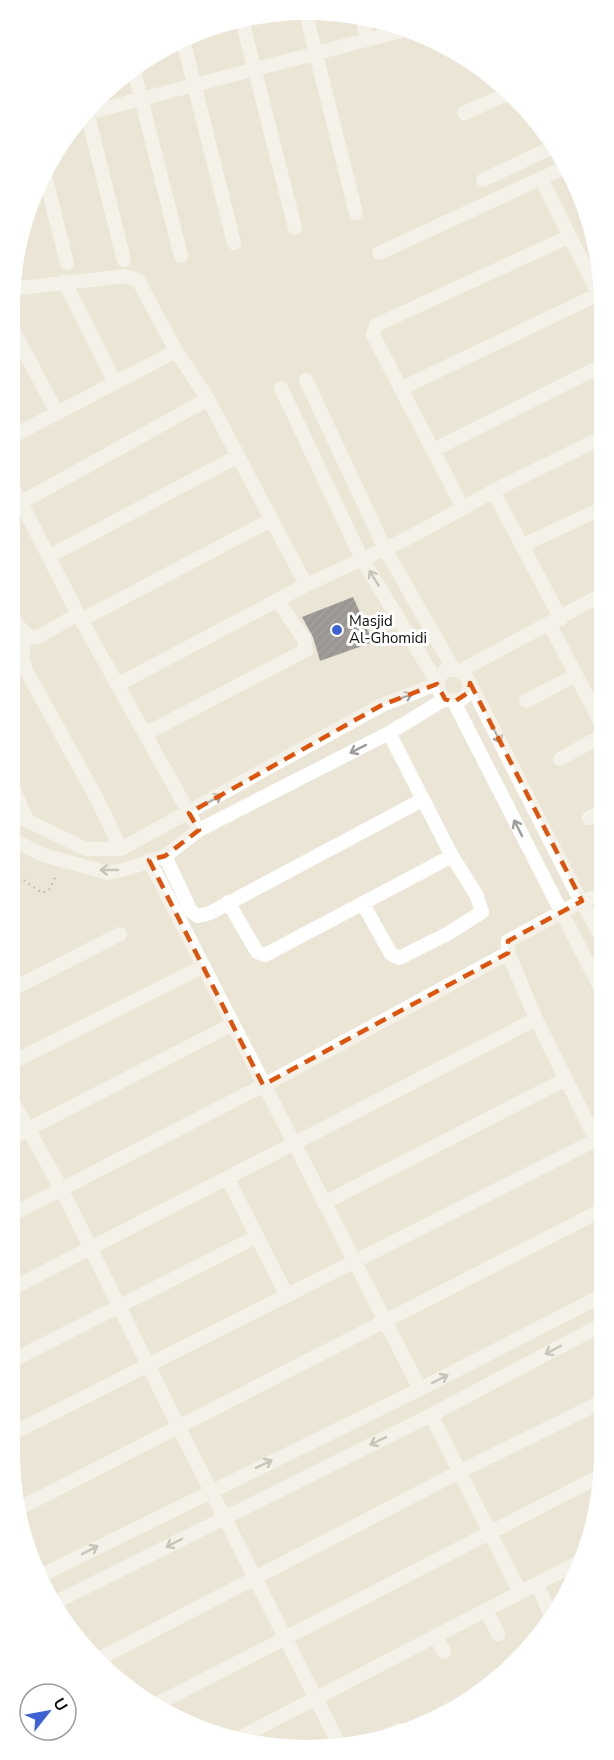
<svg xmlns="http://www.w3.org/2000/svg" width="614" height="1760" font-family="'Nunito Sans',sans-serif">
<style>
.building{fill:url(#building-hatch)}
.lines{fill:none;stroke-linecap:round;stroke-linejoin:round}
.path{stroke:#7e7b70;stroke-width:2;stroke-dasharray:1.5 4.5;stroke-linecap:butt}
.minor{stroke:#fff;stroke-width:14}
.oneway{stroke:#9f9e9c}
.marked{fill:none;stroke:#dd550c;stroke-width:4.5;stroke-dasharray:12 8;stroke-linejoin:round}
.poi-dot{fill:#3e62d4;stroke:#fff;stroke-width:2}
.labels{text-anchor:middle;stroke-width:6;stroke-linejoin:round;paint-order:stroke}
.poi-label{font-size:15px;fill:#0e0d07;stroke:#fff;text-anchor:start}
</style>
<defs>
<pattern id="building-hatch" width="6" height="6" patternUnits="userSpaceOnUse" patternTransform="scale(1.5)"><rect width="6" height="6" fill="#393945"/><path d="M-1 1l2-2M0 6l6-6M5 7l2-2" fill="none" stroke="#52525b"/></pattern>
</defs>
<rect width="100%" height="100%" fill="#ebe5d5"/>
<path class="building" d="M353,597l20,45 -53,19 -7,-24 -11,-20z"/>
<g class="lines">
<path class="path" d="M9,870l33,23 7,-3 8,-16"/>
<path class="minor" d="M306,14l50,199
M362,18l6,22
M242,20l53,208
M183,40l51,203
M134,70l47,186
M87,112l37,148
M464,113l46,-20
M84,114l324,-85
M45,176l22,87
M541,179l61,122
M483,180l72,-34
M379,253l189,-87
M64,281l51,102
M11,289l114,-13 13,4 38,71 32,48 98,186 -189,100
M9,322l48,91
M306,380l79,169 68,119
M281,388l81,171 75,123
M400,389l199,-95
M9,438l167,-87
M433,450l170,-85
M9,479l69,135 115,206
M493,491l110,-54
M20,503l188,-104
M521,546l82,-38
M48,557l190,-101
M306,585l98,-45 59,-32
M9,610l9,16 13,12 7,-1 40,-23
M561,619l-68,-128 -30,17 -90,-173 3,-10 192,-88
M81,620l190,-100
M550,625l53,102
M26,635l-4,22 4,13 72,131 23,48
M462,670l141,-76
M470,683l104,205 30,53
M526,701l50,-26
M454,702l150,293
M145,734l161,-84 -2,-11 -26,-38
M560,759l43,-24
M9,779l17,39
M9,812l77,37h35l261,-144 55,-21
M589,818l15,-8
M9,838l34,17 65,18 22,-5 35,-12 34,-26 190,-97 56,-34c14,5 23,-1 25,-16l-8,-13h-16c-11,9 -11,19 -1,29
M165,856l26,55 7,5 12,-3 212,-113
M149,860l271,529
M604,894l-22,7 -74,40v12l28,66 68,137
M228,902l29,50 8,3 187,-99
M363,904l28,50 8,4 50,-25 33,-21 -5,-16 -25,-40 -63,-123
M9,991l111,-57
M9,1064l195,-98
M9,1095l53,95 116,236 161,318
M9,1139l224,-115
M228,1179l59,117
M324,1203l242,-124
M9,1216l261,-134 238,-129
M9,1290l527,-271
M9,1362l247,-125
M431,1415l89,178
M9,1435l587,-295
M20,1508l584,-299
M38,1577l382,-188 185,-95
M537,1584l14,32
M54,1603l377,-188 174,-92
M486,1610l12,24
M436,1636l8,16
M97,1660l362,-188 146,-72
M155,1705l447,-230
M237,1739l344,-178
M378,1741l21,-11"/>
</g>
<defs><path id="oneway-shaft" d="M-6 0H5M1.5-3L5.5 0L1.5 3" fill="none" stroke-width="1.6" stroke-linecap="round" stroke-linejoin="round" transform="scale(1.5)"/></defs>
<g class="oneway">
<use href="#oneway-shaft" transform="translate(374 578) rotate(-121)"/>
<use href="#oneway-shaft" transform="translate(404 697) rotate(-20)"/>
<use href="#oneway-shaft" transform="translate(497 735) rotate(63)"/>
<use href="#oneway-shaft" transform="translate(358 749) rotate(153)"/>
<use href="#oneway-shaft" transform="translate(214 799) rotate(-29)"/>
<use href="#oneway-shaft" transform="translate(518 828) rotate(-117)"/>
<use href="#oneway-shaft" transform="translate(109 870) rotate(180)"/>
<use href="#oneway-shaft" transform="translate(553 1350) rotate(152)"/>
<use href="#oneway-shaft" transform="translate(440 1379) rotate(-27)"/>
<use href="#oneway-shaft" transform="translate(378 1441) rotate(154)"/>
<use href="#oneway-shaft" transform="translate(264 1464) rotate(-26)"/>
<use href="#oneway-shaft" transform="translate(174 1543) rotate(153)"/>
<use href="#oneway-shaft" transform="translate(90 1550) rotate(-27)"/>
</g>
<path d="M0 0H614V1760H0ZM470,683l112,218 -74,40v12l-245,132 -114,-225 16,-4 34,-26 -10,-17 193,-108 55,-21 8,15 9,3 15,-10z" fill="#ebe5d5" fill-opacity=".55" fill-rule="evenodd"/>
<path class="marked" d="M470,683l112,218 -74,40v12l-245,132 -114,-225 16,-4 34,-26 -10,-17 193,-108 55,-21 8,15 9,3 15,-10z"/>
<circle class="poi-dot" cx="337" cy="630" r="6"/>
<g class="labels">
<g class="poi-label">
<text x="349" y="626">Masjid<tspan x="349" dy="17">Al-Ghomidi</tspan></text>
</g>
</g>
<path d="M0 0H614V1760H0ZM307 20H307A287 287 0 0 1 594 307V1453A287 287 0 0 1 307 1740H307A287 287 0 0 1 20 1453V307A287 287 0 0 1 307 20Z" fill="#fff" fill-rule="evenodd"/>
<g transform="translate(48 1712) rotate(59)"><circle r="28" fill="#ffffff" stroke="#9f9e9c" stroke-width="1.5"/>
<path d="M0-4.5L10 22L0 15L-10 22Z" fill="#3e62d4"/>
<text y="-9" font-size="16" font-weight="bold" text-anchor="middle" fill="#0e0d07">U</text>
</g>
</svg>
